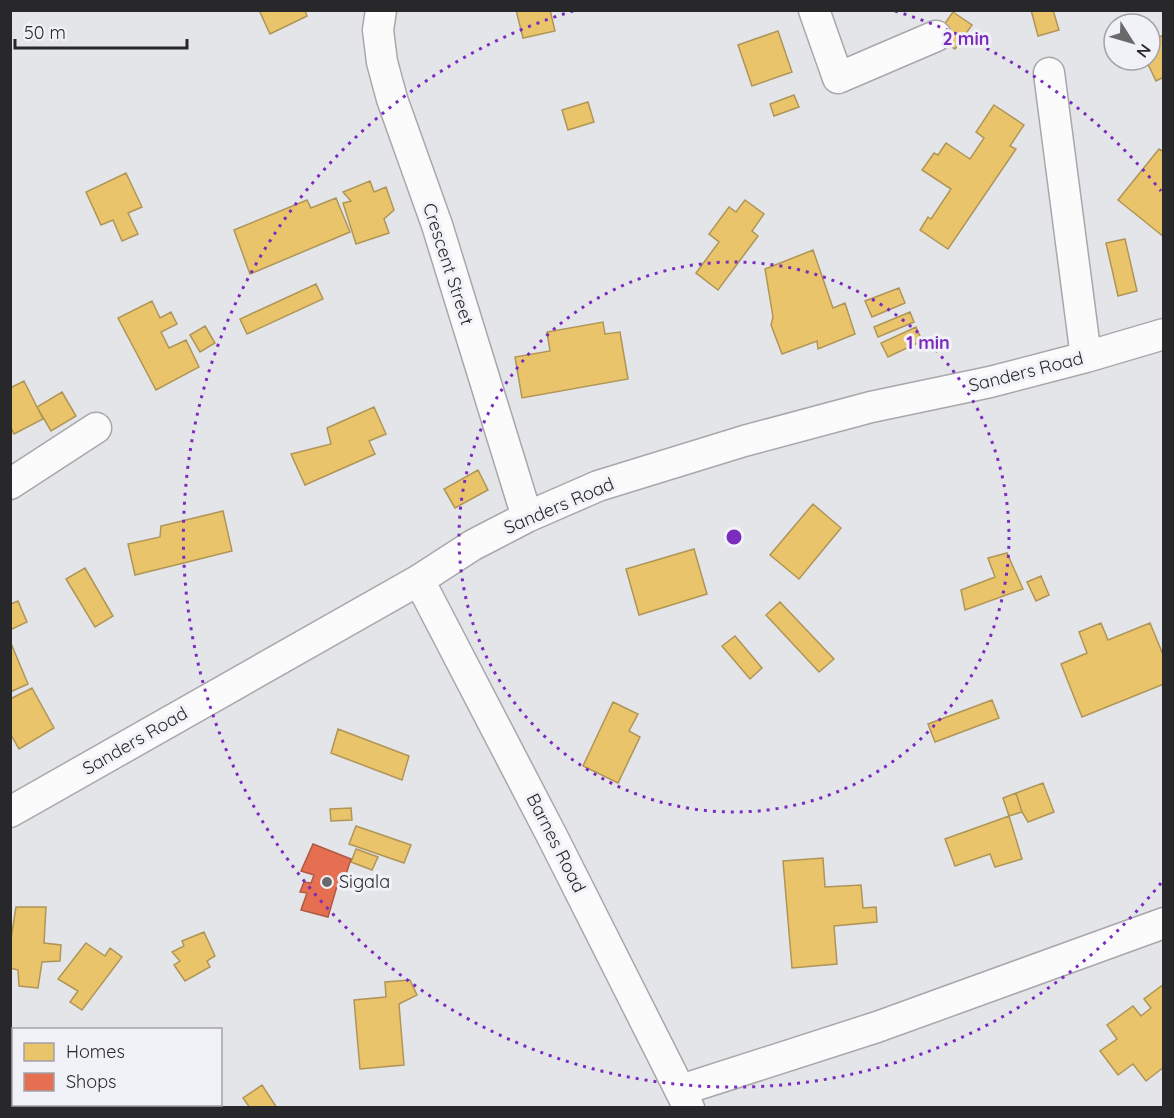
<svg xmlns="http://www.w3.org/2000/svg" width="1174" height="1118" font-family="Quicksand,sans-serif">
<style>
.homes{fill:#e9c46a;stroke:#af9557;stroke-width:1.5}
.shops{fill:#e76f51;stroke:#ae5a45;stroke-width:1.5}
.lines{fill:none;stroke-linecap:round;stroke-linejoin:round}
.minor-casing{stroke:#a8a8ab;stroke-width:33}
.minor{stroke:#fbfbfc;stroke-width:30}
.ring{fill:none;stroke:#7b2cbf;stroke-width:3;stroke-dasharray:3 6}
.poi-dot{fill:#6a6a6d;stroke:#f1f2f8;stroke-width:2}
.labels{text-anchor:middle;stroke-width:6;stroke-linejoin:round;paint-order:stroke}
.street-label{font-size:18px;fill:#28282a;stroke:#f1f2f8}
.poi-label{font-size:18px;fill:#28282a;stroke:#f1f2f8;text-anchor:start}
.centre{fill:#7b2cbf;stroke:#f1f2f8;stroke-width:3}
.ring-label{font-size:18px;text-anchor:middle;font-weight:bold;fill:#7b2cbf;stroke:#f1f2f8;stroke-width:6;stroke-linejoin:round;paint-order:stroke}
</style>
<rect width="100%" height="100%" fill="#e4e5e9"/>
<path class="homes" d="M259,10h46l2,6 -37,18z
M516,10h34l5,21 -32,7z
M1031,10h22l6,20 -21,6z
M953,12l19,13 -17,24 -19,-13z
M778,31l14,41 -40,14 -14,-41z
M1164,35v42l-8,4 -10,-21h4v-19z
M794,95l5,12 -25,9 -4,-12z
M588,102l6,20 -26,8 -6,-20z
M994,105l30,20 -14,21 6,3 -68,100 -28,-19 8,-13 3,2 20,-30 -29,-19 12,-17 4,2 8,-12 24,16 14,-21 -8,-6z
M1159,149l5,3v85l-46,-37z
M126,173l16,34 -14,6 10,21 -16,7 -9,-21 -12,5 -15,-33z
M370,181l4,11 12,-5 8,23 -10,9 5,14 -33,11 -13,-41 8,-2 -8,-9z
M336,198l14,34 -100,42 -16,-44 73,-30 4,8z
M745,200l19,14 -12,17 6,5 -40,54 -22,-17 23,-31 -10,-8 20,-27 7,5z
M1125,239l12,52 -19,5 -12,-53z
M813,250l20,58 12,-5 10,31 -37,15 -1,-8 -35,13 -11,-29 2,-8 -8,-48z
M316,284l7,15 -76,35 -7,-15z
M899,288l6,15 -33,14 -7,-16z
M152,301l8,17 11,-6 6,12 -16,8 8,16 17,-8 13,27 -43,23 -38,-72z
M910,312l4,10 -36,15 -4,-10z
M603,322l2,12 15,-2 8,47 -106,19 -7,-41 35,-6 -3,-19z
M205,326l10,17 -15,9 -10,-17z
M916,327l6,14 -34,16 -7,-14z
M24,381l19,38 -29,15 -4,-8v-38z
M62,392l14,24 -25,15 -14,-24z
M374,407l12,27 -17,7 6,13 -70,31 -14,-31 40,-10 -4,-16z
M478,470l10,20 -33,18 -11,-19z
M813,504l28,24 -42,51 -29,-24z
M223,511l9,40 -97,24 -7,-31 32,-7 1,-11z
M694,549l13,45 -68,21 -13,-46z
M1007,553l16,36 -58,21 -4,-20 34,-13 -7,-19z
M85,568l28,48 -18,11 -29,-48z
M1041,576l8,19 -13,6 -9,-19z
M18,601l9,21 -17,8v-28l1,2z
M780,602l54,57 -15,13 -53,-57z
M1101,623l7,17 42,-17 14,34v27l-82,33 -21,-53 26,-11 -8,-21z
M735,636l27,32 -12,11 -28,-33z
M10,641l18,43 -18,8z
M32,688l22,40 -35,21 -9,-16v-34z
M992,700l7,18 -64,24 -7,-18z
M613,702l25,12 -9,17 11,6 -22,46 -35,-17z
M338,729l71,27 -7,24 -71,-27z
M1043,783l11,29 -26,10 -6,-10 -6,-19z
M1016,793l6,19 -13,4 -6,-18z
M351,808l1,12 -21,1 -1,-12z
M1009,816l13,43 -27,8 -5,-13 -35,12 -10,-27z
M356,826l55,19 -7,18 -55,-19z
M356,849l22,8 -6,13 -21,-8z
M823,858l2,29 36,-2 2,23 13,-1 1,15 -43,4 3,38 -45,4 -9,-107z
M16,907h30l-2,36 17,2 -1,16 -18,1 -4,26 -19,-2 -1,-16 -8,-2v-23z
M204,932l11,24 -8,5 3,6 -25,14 -11,-16 6,-4 -8,-9 12,-6 -2,-5z
M86,943l19,13 5,-8 12,9 -40,53 -12,-8 8,-11 -20,-12z
M410,980l7,15 -18,9 5,61 -44,4 -6,-69 32,-3 -1,-15z
M1164,984v83l-18,14 -13,-17 -15,11 -18,-24 17,-12 -10,-14 26,-19 8,10 10,-8 -7,-9z
M262,1085l15,23h-27l-7,-10z
M154,1104h64l-3,4h-64z"/>
<path class="shops" d="M313,844l38,15 -9,28 -5,-1 -9,31 -27,-7 6,-17 -7,-1 4,-10 7,1 3,-8 -13,-4z"/>
<g class="lines">
<g class="minor-casing">
<path id="minor" d="M381,10l-3,20 4,32 10,37 45,126 90,292
M814,10l24,68 98,-42
M1049,73l37,284
M10,484l86,-56
M419,580l134,258 136,270
M10,812l409,-232 54,-35 54,-28 71,-31 146,-45 127,-34 119,-25 96,-25 78,-23
M681,1090l196,-63 287,-104"/>
</g>
<use href="#minor" class="minor"/>
</g>
<g class="ring">
<circle cx="734" cy="537" r="275"/>
<path d="M1161 883A550 550 0 1 1 573 11M895 11A550 550 0 0 1 1161 191"/>
</g>
<circle class="poi-dot" cx="327" cy="882" r="6"/>
<g class="labels">
<g class="street-label">
<text transform="translate(448 264) rotate(72)" y="6">Crescent Street</text>
<text transform="translate(1026 372) rotate(-14)" y="6">Sanders Road</text>
<text transform="translate(559 506) rotate(-23)" y="6">Sanders Road</text>
<text transform="translate(135 741) rotate(-30)" y="6">Sanders Road</text>
<text transform="translate(556 843) rotate(63)" y="6">Barnes Road</text>
</g>
<g class="poi-label">
<text x="339" y="888">Sigala</text>
</g>
</g>
<circle cx="734" cy="537" r="9" class="centre"/>
<g class="ring-label">
<text x="966" y="45">2 min</text>
<text x="928" y="349">1 min</text>
</g>
<rect width="1174" height="1118" fill="none" stroke="#28282a" stroke-width="24"/>
<rect x="12" y="1028" width="210" height="78" fill="#f1f2f8" stroke="#a1a1a6" stroke-width="1.5"/>
<rect x="24" y="1043" width="30" height="18" fill="#e9c46a" stroke="#a1a1a6" stroke-width="1.5"/>
<text x="66" y="1058" font-size="18" fill="#28282a">Homes</text>
<rect x="24" y="1073" width="30" height="18" fill="#e76f51" stroke="#a1a1a6" stroke-width="1.5"/>
<text x="66" y="1088" font-size="18" fill="#28282a">Shops</text>
<g transform="translate(1132 42) rotate(127)"><circle r="28" fill="#f1f2f8" stroke="#a1a1a6" stroke-width="1.5"/>
<path d="M0-4.5L10 22L0 15L-10 22Z" fill="#6a6a6d"/>
<text y="-9" font-size="16" font-weight="bold" text-anchor="middle" fill="#28282a">N</text>
</g>
<path d="M15 39v9h172v-9" fill="none" stroke="#28282a" stroke-width="3"/>
<text x="24" y="39" font-size="18" fill="#28282a" stroke="#f1f2f8" stroke-width="4.5" paint-order="stroke">50 m</text>
</svg>
